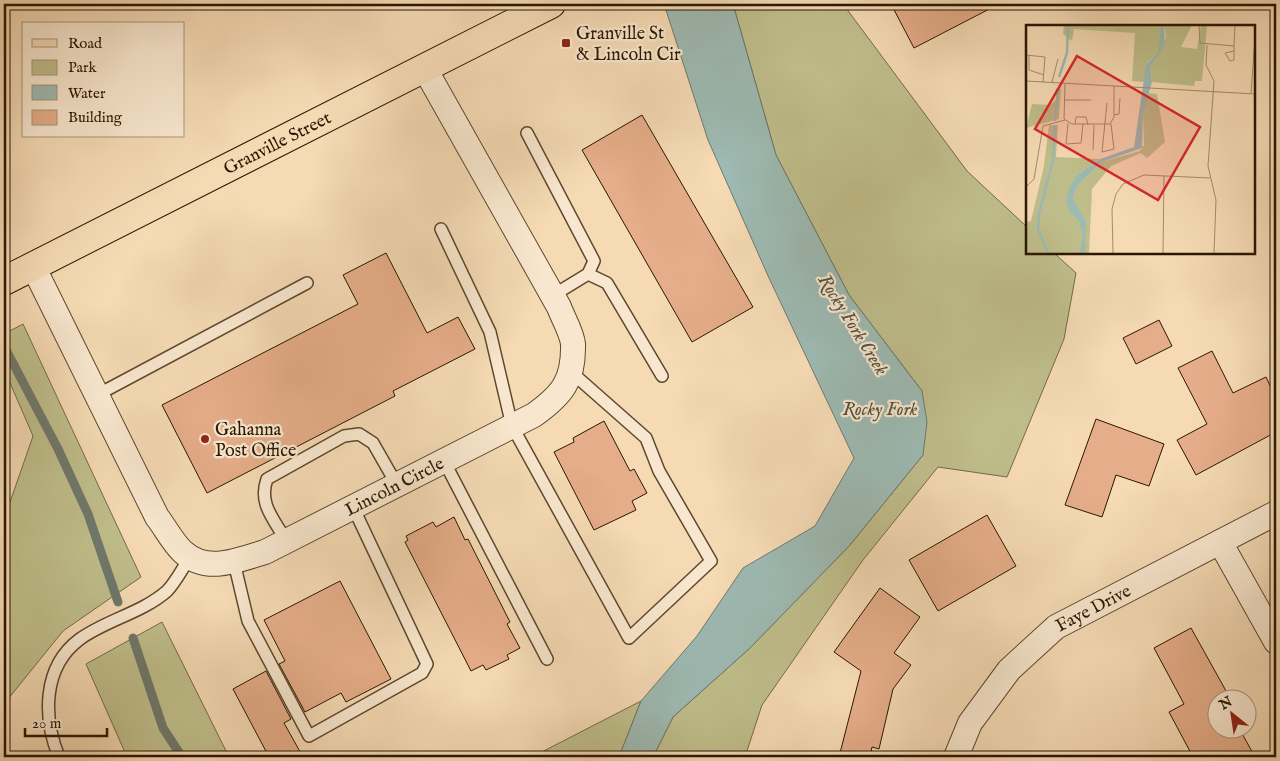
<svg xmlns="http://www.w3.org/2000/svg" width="1280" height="761" font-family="'IM FELL English',serif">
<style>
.green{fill:#bfbe8b;stroke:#746a46}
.water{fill:#9dbab3;stroke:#6f796c}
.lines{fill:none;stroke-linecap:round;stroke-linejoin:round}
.stream{stroke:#6f796c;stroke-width:9}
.building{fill:#e5ad89;stroke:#2a1701}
.lane-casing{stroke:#5d482e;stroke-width:14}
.street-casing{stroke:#5d482e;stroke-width:26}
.primary-casing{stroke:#2a1701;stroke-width:30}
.lane{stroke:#f8e7ce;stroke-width:11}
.street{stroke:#f8e7ce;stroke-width:24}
.primary{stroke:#f5dab4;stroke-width:28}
.poi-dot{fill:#8f2418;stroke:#f8e7ce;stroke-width:2}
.labels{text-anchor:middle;stroke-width:4.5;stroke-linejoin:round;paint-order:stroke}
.poi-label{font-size:18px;fill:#2a1701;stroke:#f8e7ce;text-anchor:start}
.street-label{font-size:18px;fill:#2a1701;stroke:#f8e7ce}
.water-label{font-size:19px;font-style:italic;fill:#52503f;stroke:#f8e7ce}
.inset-river{fill:none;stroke:#9dbab3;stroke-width:2.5}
.inset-road{fill:none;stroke:#a48c6c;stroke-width:1}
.view{fill:#d62828;fill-opacity:0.15;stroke:#d62828;stroke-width:2.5}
.inset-edge{fill:none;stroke:#2a1701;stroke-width:2.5}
</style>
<rect width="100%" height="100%" fill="#f5dab4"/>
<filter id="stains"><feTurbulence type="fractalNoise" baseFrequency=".004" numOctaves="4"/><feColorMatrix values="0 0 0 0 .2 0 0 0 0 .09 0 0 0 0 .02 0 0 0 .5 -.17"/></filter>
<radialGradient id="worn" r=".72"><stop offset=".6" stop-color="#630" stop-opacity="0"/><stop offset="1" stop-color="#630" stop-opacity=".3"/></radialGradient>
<path class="green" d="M733,4h110l124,167 60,56 1,25 26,1 22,20 -12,66 -57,138 -69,-10 -75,93 -101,145 -17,52h-92l20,-40 77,-69 100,-103 73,-90 -1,-64 -73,-96 -73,-140z
M23,324l118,253 -78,54 -59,73v-197l5,-2 24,-69 -29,-67v-35z
M162,622l67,135h-102l-41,-93z
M641,701l-22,56h-87z"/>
<path class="water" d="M664,4h69l43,151 73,140 73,96 5,31 -4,33 -73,90 -100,103 -77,69 -20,40h-34l22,-56 56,-65 46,-68 72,-42 39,-68 -85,-180 -61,-138z"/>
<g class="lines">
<path class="stream" d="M4,346l54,103 30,65 30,88
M133,638l30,90 19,29"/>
</g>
<path class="building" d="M891,4h108l-85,44z
M642,115l111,192 -61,35 -110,-192z
M386,253l41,80 31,-16 17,32 -82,42 2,5 -188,97 -45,-88 196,-101 -15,-29z
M1159,320l13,26 -36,18 -13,-26z
M1212,351l21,42 33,-16 10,21v34l-80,43 -19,-35 30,-16 -29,-56z
M1096,419l68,25 -15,42 -33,-11 -14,42 -37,-12z
M604,421l26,50 4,-2 13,24 -15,8 4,9 -42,20 -40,-78 20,-10 -1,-4z
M987,515l29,51 -78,45 -29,-51z
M454,517l11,23 3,-1 42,83 -3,2 13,24 -13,7 2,4 -23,11 -3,-5 -12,6 -66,-129 3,-2 -2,-4 27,-14 3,5z
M340,581l51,98 -45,23 -5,-9 -36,19 -26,-48 6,-3 -21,-41z
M880,588l40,29 -26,36 17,12 -18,24 -14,60 -7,-2 -2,10h-31l22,-86 -27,-19z
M1191,628l39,70h-12v30h21l16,29h-62l-24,-45 15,-8 -30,-56z
M266,671l25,48 -7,4 19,34h-34l-36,-68z"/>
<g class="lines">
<g class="lane-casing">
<path id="lane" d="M527,133l67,128 -6,13 -36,22
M441,229l49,103 22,94 117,212 82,-77 -52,-90 -13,-33 -76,-67
M588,274l19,9 55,93
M97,395l210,-112
M444,461l103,198
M287,542c-13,-23 -29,-38 -20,-63l77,-43 15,-2 14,9 24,42
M234,562l14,59 61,115 113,-63 5,-9 -74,-157
M59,757c-16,-39 -17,-90 21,-118 26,-19 62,-26 87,-48 9,-9 16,-24 24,-35"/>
</g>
<g class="street-casing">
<g id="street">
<path id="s1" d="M33,266l124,251c8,10 16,26 26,35 24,22 55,8 82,0l269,-137c28,-20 40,-34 39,-71 -1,-11 -10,-26 -14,-37l-134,-238"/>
<path d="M1220,542l56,100"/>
<path id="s2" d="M956,757l14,-34 39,-53 47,-43 220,-114"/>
</g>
</g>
<g class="primary-casing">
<g id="primary">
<path id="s3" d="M4,281l547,-277"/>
</g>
</g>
<use href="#lane" class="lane"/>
<use href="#street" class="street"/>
<use href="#primary" class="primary"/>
</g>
<g class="poi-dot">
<rect x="561" y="38" width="10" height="10" rx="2.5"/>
<circle cx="205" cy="439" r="5"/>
</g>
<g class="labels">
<g class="poi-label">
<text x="576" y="39">Granville St<tspan x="576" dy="21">&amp; Lincoln Cir</tspan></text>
<text x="215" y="435">Gahanna<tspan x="215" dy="21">Post Office</tspan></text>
</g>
<g class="street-label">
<text dy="6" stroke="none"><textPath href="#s3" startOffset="306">Granville Street</textPath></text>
<text dy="6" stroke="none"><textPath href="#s1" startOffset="555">Lincoln Circle</textPath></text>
<text dy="6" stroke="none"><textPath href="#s2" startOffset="208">Faye Drive</textPath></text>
</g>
<g class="water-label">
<text transform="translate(854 324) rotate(58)" y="7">Rocky Fork Creek</text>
<text x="880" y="415">Rocky Fork</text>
</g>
</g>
<g transform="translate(1026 25)">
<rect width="229" height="229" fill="#f5dab4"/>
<path d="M38,0h97v18l-3,9 -10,10 -3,20 -13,-1 3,-48 -61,-4 -2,12 -9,-7zM138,0h28l-11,22 16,2 4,-24h6l-5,56h-7l-1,5 -42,-4 -2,-15 16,-29zM31,64h4l-2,30 -33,9 6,-24 18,1 6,-5zM122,68l9,1 8,48 -18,16 -6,-5 -30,13 -19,23 -3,64h-63v-31l5,-1 13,-55 5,-41h9l-2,32 44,2 -23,16 -11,26 18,18 -11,-21 4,-12 25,-24 38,-11 4,-6 -1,-31z" fill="#bfbe8b"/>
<path d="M135,0h3l1,19 -15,23 2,15 -9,32 -1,34 -40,14 -25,24 -4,12 13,24 -1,31h-5l3,-18 -4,-14 -9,-9 -4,-11 4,-14 7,-12 23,-16 34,-12 12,-82 12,-13z" fill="#9dbab3"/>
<path class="inset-river" d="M33,52l8,-24 1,-28M29,96l3,-33M22,228l-10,-24 1,-15 14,-54 2,-35"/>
<path class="inset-road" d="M173,0l1,18 34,3 1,-21M181,20l-1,20 8,16 -6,85 8,34 -2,53M208,26l-9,2 5,8 4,-1v-14M0,30l19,2 -2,25M3,30v15l15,5M0,56l229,13M26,57l6,-23M39,59l-1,35 8,5h38l4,-7v-31M225,68l4,-54M38,75h27M81,78l-5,49 12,-3 -3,-25M88,90l5,-1 1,-16M42,98l-2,21 15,-1 2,-19M49,99l1,-7h10l2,8M67,125l1,-25M0,162l8,-8 9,-53 22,-6M87,228l-1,-44 4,-15 7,-10 21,-9 66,3M137,228l1,-77"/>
<path class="view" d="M51,31l123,71 -42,73 -123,-71z"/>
<rect width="229" height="229" class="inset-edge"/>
</g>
<rect width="1280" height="761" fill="none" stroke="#f5dab4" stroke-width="20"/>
<rect x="5" y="5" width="1270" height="751" fill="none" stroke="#2a1701" stroke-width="2.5"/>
<rect x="10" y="10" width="1260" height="741" fill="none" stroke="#2a1701"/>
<rect x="22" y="22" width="162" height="115" fill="#f8e7ce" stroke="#a6947c"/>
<rect x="32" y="39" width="25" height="8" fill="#f5dab4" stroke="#a6947c"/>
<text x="68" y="48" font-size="15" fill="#2a1701">Road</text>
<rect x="32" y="60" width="25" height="15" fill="#bfbe8b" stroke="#a6947c"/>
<text x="68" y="72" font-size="15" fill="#2a1701">Park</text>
<rect x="32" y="85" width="25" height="15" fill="#9dbab3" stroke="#a6947c"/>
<text x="68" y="98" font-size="15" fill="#2a1701">Water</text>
<rect x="32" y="110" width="25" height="15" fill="#e5ad89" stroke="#a6947c"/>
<text x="68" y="122" font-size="15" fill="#2a1701">Building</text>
<g transform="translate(1232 714) rotate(330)"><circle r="24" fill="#f8e7ce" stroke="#a6947c"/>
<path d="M0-4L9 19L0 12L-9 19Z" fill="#8f2418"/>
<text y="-8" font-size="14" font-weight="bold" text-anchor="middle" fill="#2a1701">N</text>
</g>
<path d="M25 728v8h82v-8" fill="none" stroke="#2a1701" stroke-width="2.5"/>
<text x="32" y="728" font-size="15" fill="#2a1701" stroke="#f8e7ce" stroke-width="4" paint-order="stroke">20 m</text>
<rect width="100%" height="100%" filter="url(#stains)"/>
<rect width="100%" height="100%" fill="url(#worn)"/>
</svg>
